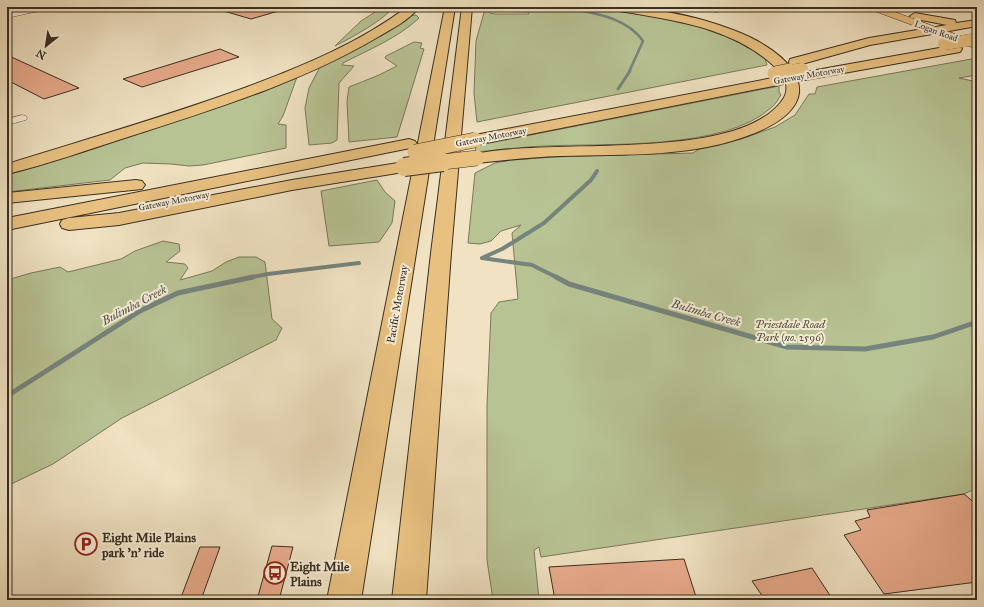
<svg xmlns="http://www.w3.org/2000/svg" width="984" height="607" font-family="'IM FELL Great Primer',serif">
<style>
.green{fill:#b8c394;stroke:#79795a}
.lines{fill:none;stroke-linecap:round;stroke-linejoin:round}
.stream-far3{stroke:#75847d;stroke-width:2.5}
.stream-far2{stroke:#75847d;stroke-width:3}
.stream-far1{stroke:#75847d;stroke-width:4}
.stream{stroke:#75847d;stroke-width:5}
.building{fill:#e8ab8c;stroke:#3a2f21}
.minor-casing{stroke:#685c49;stroke-width:1}
.major-casing{stroke:#3a2f21;stroke-width:1}
.highway-casing{stroke:#3a2f21;stroke-width:2}
.minor{fill:#f5ecd7;fill-rule:evenodd}
.major{fill:#e8c181;fill-rule:evenodd}
.highway{fill:#e8c181;fill-rule:evenodd}
.highway-bridge-far2-casing{stroke:#3a2f21;stroke-width:12;stroke-linecap:butt}
.highway-bridge-far1-casing{stroke:#3a2f21;stroke-width:16;stroke-linecap:butt}
.highway-bridge-casing{stroke:#3a2f21;stroke-width:20;stroke-linecap:butt}
.highway-bridge-far2{stroke:#e8c181;stroke-width:12}
.highway-bridge-far1{stroke:#e8c181;stroke-width:15}
.highway-bridge{stroke:#e8c181;stroke-width:18}
.labels{text-anchor:middle;stroke-width:4;stroke-linejoin:round;paint-order:stroke}
.far-street-label{font-size:9px;fill:#3a2f21;stroke:#f5ecd7}
.street-label{font-size:11px;fill:#3a2f21;stroke:#f5ecd7}
.park-label{font-size:11px;font-style:italic;fill:#534d38;stroke:#f5ecd7}
.water-label{font-size:12px;font-style:italic;fill:#535248;stroke:#f5ecd7}
.near-poi-label{font-size:13px;font-weight:bold;fill:#3a2f21;stroke:#f5ecd7;text-anchor:start}
</style>
<rect width="100%" height="100%" fill="#f0e2c2"/>
<filter id="stains"><feTurbulence type="fractalNoise" baseFrequency=".005" numOctaves="4"/><feColorMatrix values="0 0 0 0 .2 0 0 0 0 .09 0 0 0 0 .02 0 0 0 .5 -.17"/></filter>
<radialGradient id="worn" r=".72"><stop offset=".6" stop-color="#630" stop-opacity="0"/><stop offset="1" stop-color="#630" stop-opacity=".3"/></radialGradient>
<path class="green" d="M383,7h10c-7,12 -44,32 -58,39l26,-25z
M496,7h96l82,13 38,10 51,22 4,13 -290,57 -3,-29 2,-52 9,-32h5v4l5,1h34l-1,-2 -29,-1 -2,-1z
M416,15l3,3c-21,20 -51,32 -76,45l-1,2 12,1 -15,17 -2,57 -5,3 -23,2 -4,-37 4,-20 12,-23 89,-49z
M414,42l8,1 -2,5 4,1 -27,88 -48,5 -2,-40 2,-15 30,-12 18,-9 -12,-8 1,-2z
M977,58v17l-18,3 18,4v406l-13,6 -423,63 -2,-10 -5,3 5,50h-46l-6,-40v-155l4,-92 8,-11 19,-3 -6,-66 9,-8 -20,6 -10,10 -11,3 -12,-1 7,-70 20,-10 17,-3 41,-3 140,-4 10,-6 38,-8 34,-12 20,-12 14,-21h6l2,-7z
M297,77l-14,39 -5,8 8,1v23l-83,17 -14,1 -18,-2 -28,-1 -18,5 -15,12 -103,12v-17l98,-31z
M779,86v6l2,3c-3,4 -5,9 -9,12 -47,44 -168,36 -229,39 -23,1 -45,4 -67,6l-1,-6z
M377,180l8,12 10,9 -3,22 -13,19 -50,4 -8,-55z
M163,241l16,3 1,7 -14,11 19,2 3,4 -8,12 32,-9 14,-9 13,-5h17l9,5 7,57 10,9 -6,12 -154,78 -69,46 -46,22v-206l24,-7 29,-6 8,5 53,-13 14,-8z"/>
<g class="lines">
<path class="stream-far3" d="M563,7c28,6 63,9 80,34l-14,31"/>
<path class="stream-far2" d="M618,89l12,-18"/>
<path class="stream-far1" d="M482,258l50,7 26,13
M482,258l20,-9 42,-26 47,-43 6,-9
M248,278l20,-4 91,-11"/>
<path class="stream" d="M556,277l13,7 218,63 78,2 68,-12 44,-15
M7,396l133,-85 38,-18 75,-16"/>
</g>
<path class="building" d="M210,7h75l4,1 -38,11z
M694,7h54l-9,3 -8,-3 -14,5 -9,-1z
M220,49l19,8 -97,30 -19,-8z
M7,55l72,33 -35,11 -37,-19z
M964,494l13,11v77l-93,12 -40,-59 17,-5 -6,-9 15,-4 -3,-7z
M272,546l21,1 -14,53h-22z
M200,547h20l-19,53h-21z
M684,559l13,41h-142l-6,-33z
M812,568l21,32h-68l-13,-19z"/>
<g class="lines">
<g class="minor-casing">
<path id="minor" d="M36,7h13l-1,2 -41,9v-4z
M22,115l4,1 1,2 -1,2 -19,5v-6z"/>
</g>
<g class="major-casing">
<path id="major" d="M867,7h14l96,35v7l-108,-40z"/>
</g>
<g class="highway-casing">
<path id="highway" d="M407,7h12c-9,13 -28,22 -41,30 -76,45 -163,72 -247,99 -41,13 -82,28 -124,38v-10c80,-25 161,-48 240,-77 56,-21 112,-44 160,-80z
M445,7h10l-94,593h-34z
M462,7h10l-21,246 -25,347h-34l39,-347z
M609,7c41,0 85,8 124,23 57,21 104,69 22,103 -61,25 -129,21 -194,23 -28,1 -56,4 -84,7l-6,-2 -2,-3 2,-3c76,-19 261,9 310,-53 10,-12 5,-25 -5,-34 -43,-42 -106,-48 -162,-58z
M915,13l40,7 1,3 21,-3v6l-107,19 -75,21 -5,-1 -1,-3 1,-3 79,-21 78,-13 -36,-7 -1,-2z
M956,45l4,1 2,3 -2,3 -155,28 -5,-1 -2,-3 2,-3 5,-1z
M778,77l5,1 2,3 -2,3 -308,61 -6,-2 -2,-3 2,-3 6,-2z
M409,139l6,2 2,3 -2,3 -408,83v-12z
M404,162l6,1 2,4 -2,4 -118,19 -173,35 -50,5 -7,-2 -2,-4 2,-4 7,-2 50,-5 173,-33z
M136,180l6,1 3,4 -3,4 -135,14v-10z"/>
</g>
<use href="#minor" class="minor"/>
<use href="#major" class="major"/>
<use href="#highway" class="highway"/>
<g class="highway-bridge-far2-casing">
<path id="highway-bridge-far2" d="M944,44l33,-5
M784,72l18,-3"/>
</g>
<g class="highway-bridge-far1-casing">
<path id="highway-bridge-far1" d="M775,74l14,-3
M415,152l60,-12
M434,163l43,-5"/>
</g>
<g class="highway-bridge-casing">
<path id="highway-bridge" d="M404,167l39,-5"/>
</g>
<use href="#highway-bridge-far2" class="highway-bridge-far2"/>
<use href="#highway-bridge-far1" class="highway-bridge-far1"/>
<use href="#highway-bridge" class="highway-bridge"/>
</g>
<defs>
<g id="parking-ring" transform="scale(1.15)"><circle r="9.5" fill="#f5ecd7" stroke="#8f2418" stroke-width="1.5"/><path d="M-3.5-5.5H1a3.5 3.5 0 0 1 0 7H-1V5.5H-3.5ZM-1-3.4V-.6H.8a1.4 1.4 0 0 0 0-2.8Z" fill="#8f2418"/></g>
<g id="bus-ring" transform="scale(1.15)"><circle r="9.5" fill="#f5ecd7" stroke="#8f2418" stroke-width="1.5"/><path d="M-5-6H5V4H4V6H2V4H-2V6H-4V4H-5ZM-3.5-4V0h7V-4ZM-3.5 1.2v1.5H-2V1.2ZM2 1.2v1.5H3.5V1.2Z" fill="#8f2418"/></g>
</defs>
<g fill-rule="evenodd">
<use href="#parking-ring" x="86" y="544"/>
<use href="#bus-ring" x="275" y="573"/>
</g>
<g class="labels">
<g class="far-street-label">
<text transform="translate(936 31) rotate(20)" y="3">Logan Road</text>
<text transform="translate(809 75) rotate(-10)" y="3">Gateway Motorway</text>
<text transform="translate(491 137) rotate(-11)" y="3">Gateway Motorway</text>
<text transform="translate(174 201) rotate(-11)" y="3">Gateway Motorway</text>
</g>
<g class="street-label">
<text transform="translate(397 304) rotate(-80)" y="4">Pacific Motorway</text>
</g>
<g class="park-label">
<text x="790" y="328">Priestdale Road<tspan x="790" dy="13">Park (no. 2596)</tspan></text>
</g>
<g class="water-label">
<text transform="translate(134 305) rotate(-28)" y="4">Bulimba Creek</text>
<text transform="translate(706 313) rotate(16)" y="4">Bulimba Creek</text>
</g>
<g class="near-poi-label">
<text x="102" y="542">Eight Mile Plains<tspan x="102" dy="15">park 'n' ride</tspan></text>
<text x="290" y="571">Eight Mile<tspan x="290" dy="15">Plains</tspan></text>
</g>
</g>
<rect width="984" height="607" fill="none" stroke="#f0e2c2" stroke-width="24"/>
<rect x="8" y="8" width="968" height="591" fill="none" stroke="#3a2f21" stroke-width="2"/>
<rect x="12" y="12" width="960" height="583" fill="none" stroke="#3a2f21"/>
<g transform="translate(46 46) rotate(210)" stroke="#f5ecd7" stroke-width="3" paint-order="stroke">
<path d="M0-3L7 15L0 10L-7 15Z" fill="#3a2f21"/>
<text y="-6" font-size="11" font-weight="bold" text-anchor="middle" fill="#3a2f21">N</text>
</g>
<rect width="100%" height="100%" filter="url(#stains)"/>
<rect width="100%" height="100%" fill="url(#worn)"/>
</svg>
